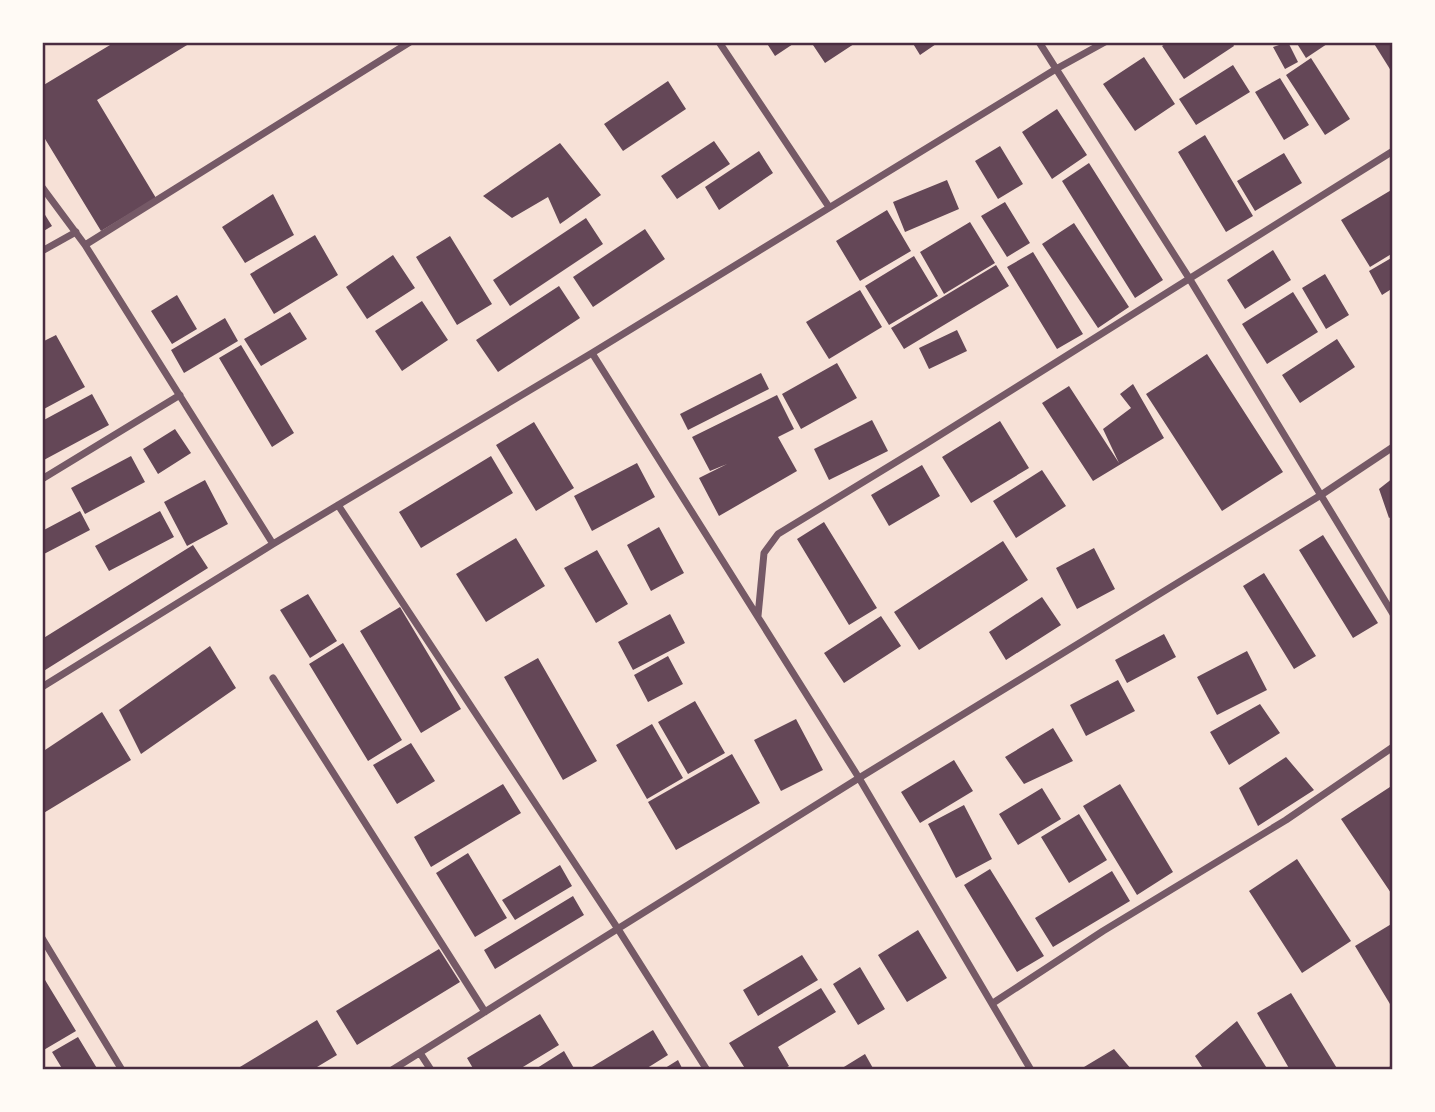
<svg xmlns="http://www.w3.org/2000/svg" width="1435" height="1112" font-family="'Times New Roman',serif">
<style>
.building{fill:#644757}
.lines{fill:none;stroke-linecap:round;stroke-linejoin:round}
.minor{stroke:#755966;stroke-width:7}
.neatline{fill:none;stroke:#4a2c40;stroke-width:2.5}
</style>
<rect width="100%" height="100%" fill="#f7e1d7"/>
<path class="building" d="M115,42h77l-95,58 59,98 -55,33 -59,-97v-48z
M766,42h30l-21,14z
M811,42h46l-32,21z
M912,42h27l-19,13z
M1168,42h64l2,4 -50,33 -22,-33z
M1288,42l10,20 -13,7 -12,-22z
M1296,42h34l-24,16z
M1373,42h20v32z
M1144,57l31,47 -40,27 -32,-47z
M1311,58l39,61 -25,16 -39,-60z
M1233,65l17,27 -54,33 -17,-26z
M1280,78l29,47 -25,15 -29,-48z
M668,81l18,28 -63,42 -19,-27z
M1057,109l30,46 -35,24 -30,-47z
M1205,135l48,81 -27,16 -48,-80z
M714,141l16,23 -53,35 -16,-23z
M560,143l41,52 -41,29 -12,-27 -36,21 -29,-22z
M1000,146l23,38 -25,15 -23,-38z
M759,151l14,22 -54,37 -14,-23z
M1284,153l18,30 -47,28 -18,-30z
M1089,163l74,117 -28,18 -73,-117z
M947,180l12,29 -54,23 -12,-30z
M1393,189v64l-23,14 -29,-47z
M273,194l21,41 -49,28 -23,-36z
M1005,202l25,41 -23,14 -26,-41z
M42,210l10,16 -10,6z
M887,210l24,41 -51,30 -24,-40z
M586,218l17,26 -93,62 -17,-26z
M970,222l25,41 -51,31 -24,-42z
M1074,223l55,84 -31,21 -56,-84z
M645,229l20,30 -72,48 -20,-30z
M315,235l23,40 -64,39 -24,-40z
M450,236l42,68 -35,21 -41,-68z
M1273,250l18,30 -46,29 -18,-29z
M1033,252l50,82 -26,15 -50,-82z
M393,255l22,33 -48,31 -21,-32z
M914,256l24,40 -49,29 -24,-39z
M1393,257v31l-11,7 -13,-24z
M996,265l13,21 -105,63 -13,-21z
M1325,274l24,41 -23,14 -24,-41z
M559,286l21,32 -82,54 -22,-32z
M860,290l22,37 -53,32 -23,-37z
M1293,292l25,40 -51,32 -25,-40z
M177,295l20,34 -25,15 -21,-33z
M422,301l26,39 -46,31 -27,-40z
M290,312l17,27 -46,27 -17,-27z
M225,318l13,23 -54,32 -13,-23z
M957,330l10,21 -38,18 -10,-21z
M56,335l29,52 -43,23v-68z
M1337,339l18,28 -55,36 -18,-28z
M241,345l53,88 -22,14 -53,-89z
M1207,354l76,118 -61,39 -76,-117z
M837,363l20,35 -56,31 -19,-35z
M761,373l8,16 -81,41 -8,-16z
M1133,384l31,54 -71,43 -51,-78 27,-17 50,77 -16,-34 28,-21 -11,-14z
M92,394l17,31 -67,36v-40z
M777,395l17,34 -16,8 19,34 -78,45 -20,-38 28,-14 -17,7 -18,-34z
M872,420l16,31 -59,29 -15,-31z
M1000,421l29,47 -58,35 -29,-46z
M534,422l40,66 -38,23 -40,-66z
M175,429l16,24 -33,21 -15,-25z
M131,456l14,26 -60,32 -14,-26z
M491,456l22,37 -92,55 -22,-36z
M637,463l18,34 -63,34 -18,-35z
M922,465l18,31 -51,30 -18,-31z
M1042,470l24,36 -50,32 -23,-37z
M1393,478v38l-4,2 -10,-29z
M205,480l23,44 -41,22 -23,-44z
M80,511l10,19 -48,25v-24z
M160,511l14,26 -65,34 -14,-25z
M824,522l53,86 -28,17 -52,-86z
M659,527l25,46 -33,18 -24,-46z
M1323,535l55,88 -25,15 -54,-88z
M516,538l29,48 -59,36 -30,-48z
M1003,541l25,39 -109,70 -25,-38z
M193,545l15,23 -166,104v-33z
M1094,548l21,41 -38,20 -21,-41z
M597,550l31,54 -32,19 -32,-55z
M1264,573l52,83 -22,13 -51,-83z
M308,594l29,47 -27,17 -30,-48z
M1042,597l19,28 -55,35 -17,-28z
M400,607l61,102 -40,24 -61,-102z
M670,614l15,29 -52,27 -15,-28z
M881,616l20,30 -57,37 -20,-30z
M1164,634l12,23 -49,26 -12,-23z
M343,643l59,97 -34,21 -59,-97z
M210,646l26,42 -95,66 -22,-44z
M1247,651l20,39 -50,25 -20,-38z
M668,656l15,28 -35,18 -14,-27z
M538,658l59,103 -34,19 -59,-103z
M1118,680l17,31 -49,25 -16,-31z
M695,701l30,52 -37,21 -30,-52z
M1260,704l20,29 -51,32 -19,-33z
M102,712l29,48 -89,54v-62z
M796,719l27,51 -42,21 -27,-51z
M652,724l31,54 -36,21 -31,-54z
M1053,728l20,33 -49,23 -19,-27z
M411,743l24,38 -38,23 -24,-39z
M732,754l28,49 -84,47 -28,-48z
M1286,757l28,33 -56,36 -19,-38z
M954,760l19,31 -53,32 -19,-31z
M503,784l18,29 -90,54 -17,-30z
M1120,784l53,88 -36,23 -54,-89z
M1393,785v111l-52,-77z
M1042,788l19,31 -43,26 -19,-31z
M964,805l28,54 -36,19 -28,-54z
M1079,814l28,46 -38,23 -28,-46z
M468,853l39,65 -32,19 -39,-64z
M1297,859l54,82 -49,32 -53,-82z
M560,865l12,21 -57,34 -13,-20z
M990,869l54,87 -27,16 -53,-87z
M1112,871l18,30 -77,46 -18,-29z
M573,896l11,19 -89,54 -11,-19z
M1393,923v86l-38,-63z
M918,930l29,48 -40,24 -29,-47z
M439,949l21,33 -103,63 -21,-34z
M802,955l16,25 -60,36 -15,-26z
M860,967l25,42 -27,16 -25,-41z
M42,975l34,56 -34,20z
M821,988l15,24 -58,35 11,19 -7,4h-36l-17,-27z
M1291,993l47,77h-48l-33,-57z
M540,1014l19,31 -41,25h-44l-7,-12z
M317,1020l20,35 -25,15h-77z
M1237,1021l31,49h-64l-9,-14z
M653,1030l15,25 -24,15h-57z
M78,1037l20,33h-35l-11,-18z
M1114,1049l18,21h-53z
M564,1051l11,19h-41z
M865,1054l9,16h-35z
M678,1060l5,10h-21z"/>
<g class="lines">
<path class="minor" d="M719,42l110,165
M1039,42l150,236 204,336
M42,187l43,58 188,299
M85,245l325,-203
M42,251l34,-19
M592,353l267,425 172,292
M42,479l138,-84
M338,505l280,424 89,141
M758,616l6,-63 14,-19 146,-89 469,-294
M273,678l212,334
M42,687l231,-143 319,-191 464,-284 49,-27
M42,938l80,132
M993,1003l110,-72 183,-111 107,-73
M420,1053l11,17
M392,1070l467,-292 462,-283 72,-48
M1391,1070l2,-1"/>
</g>
<rect width="1435" height="1112" fill="none" stroke="#fffaf5" stroke-width="88"/>
<rect x="44" y="44" width="1347" height="1024" class="neatline"/>
</svg>
